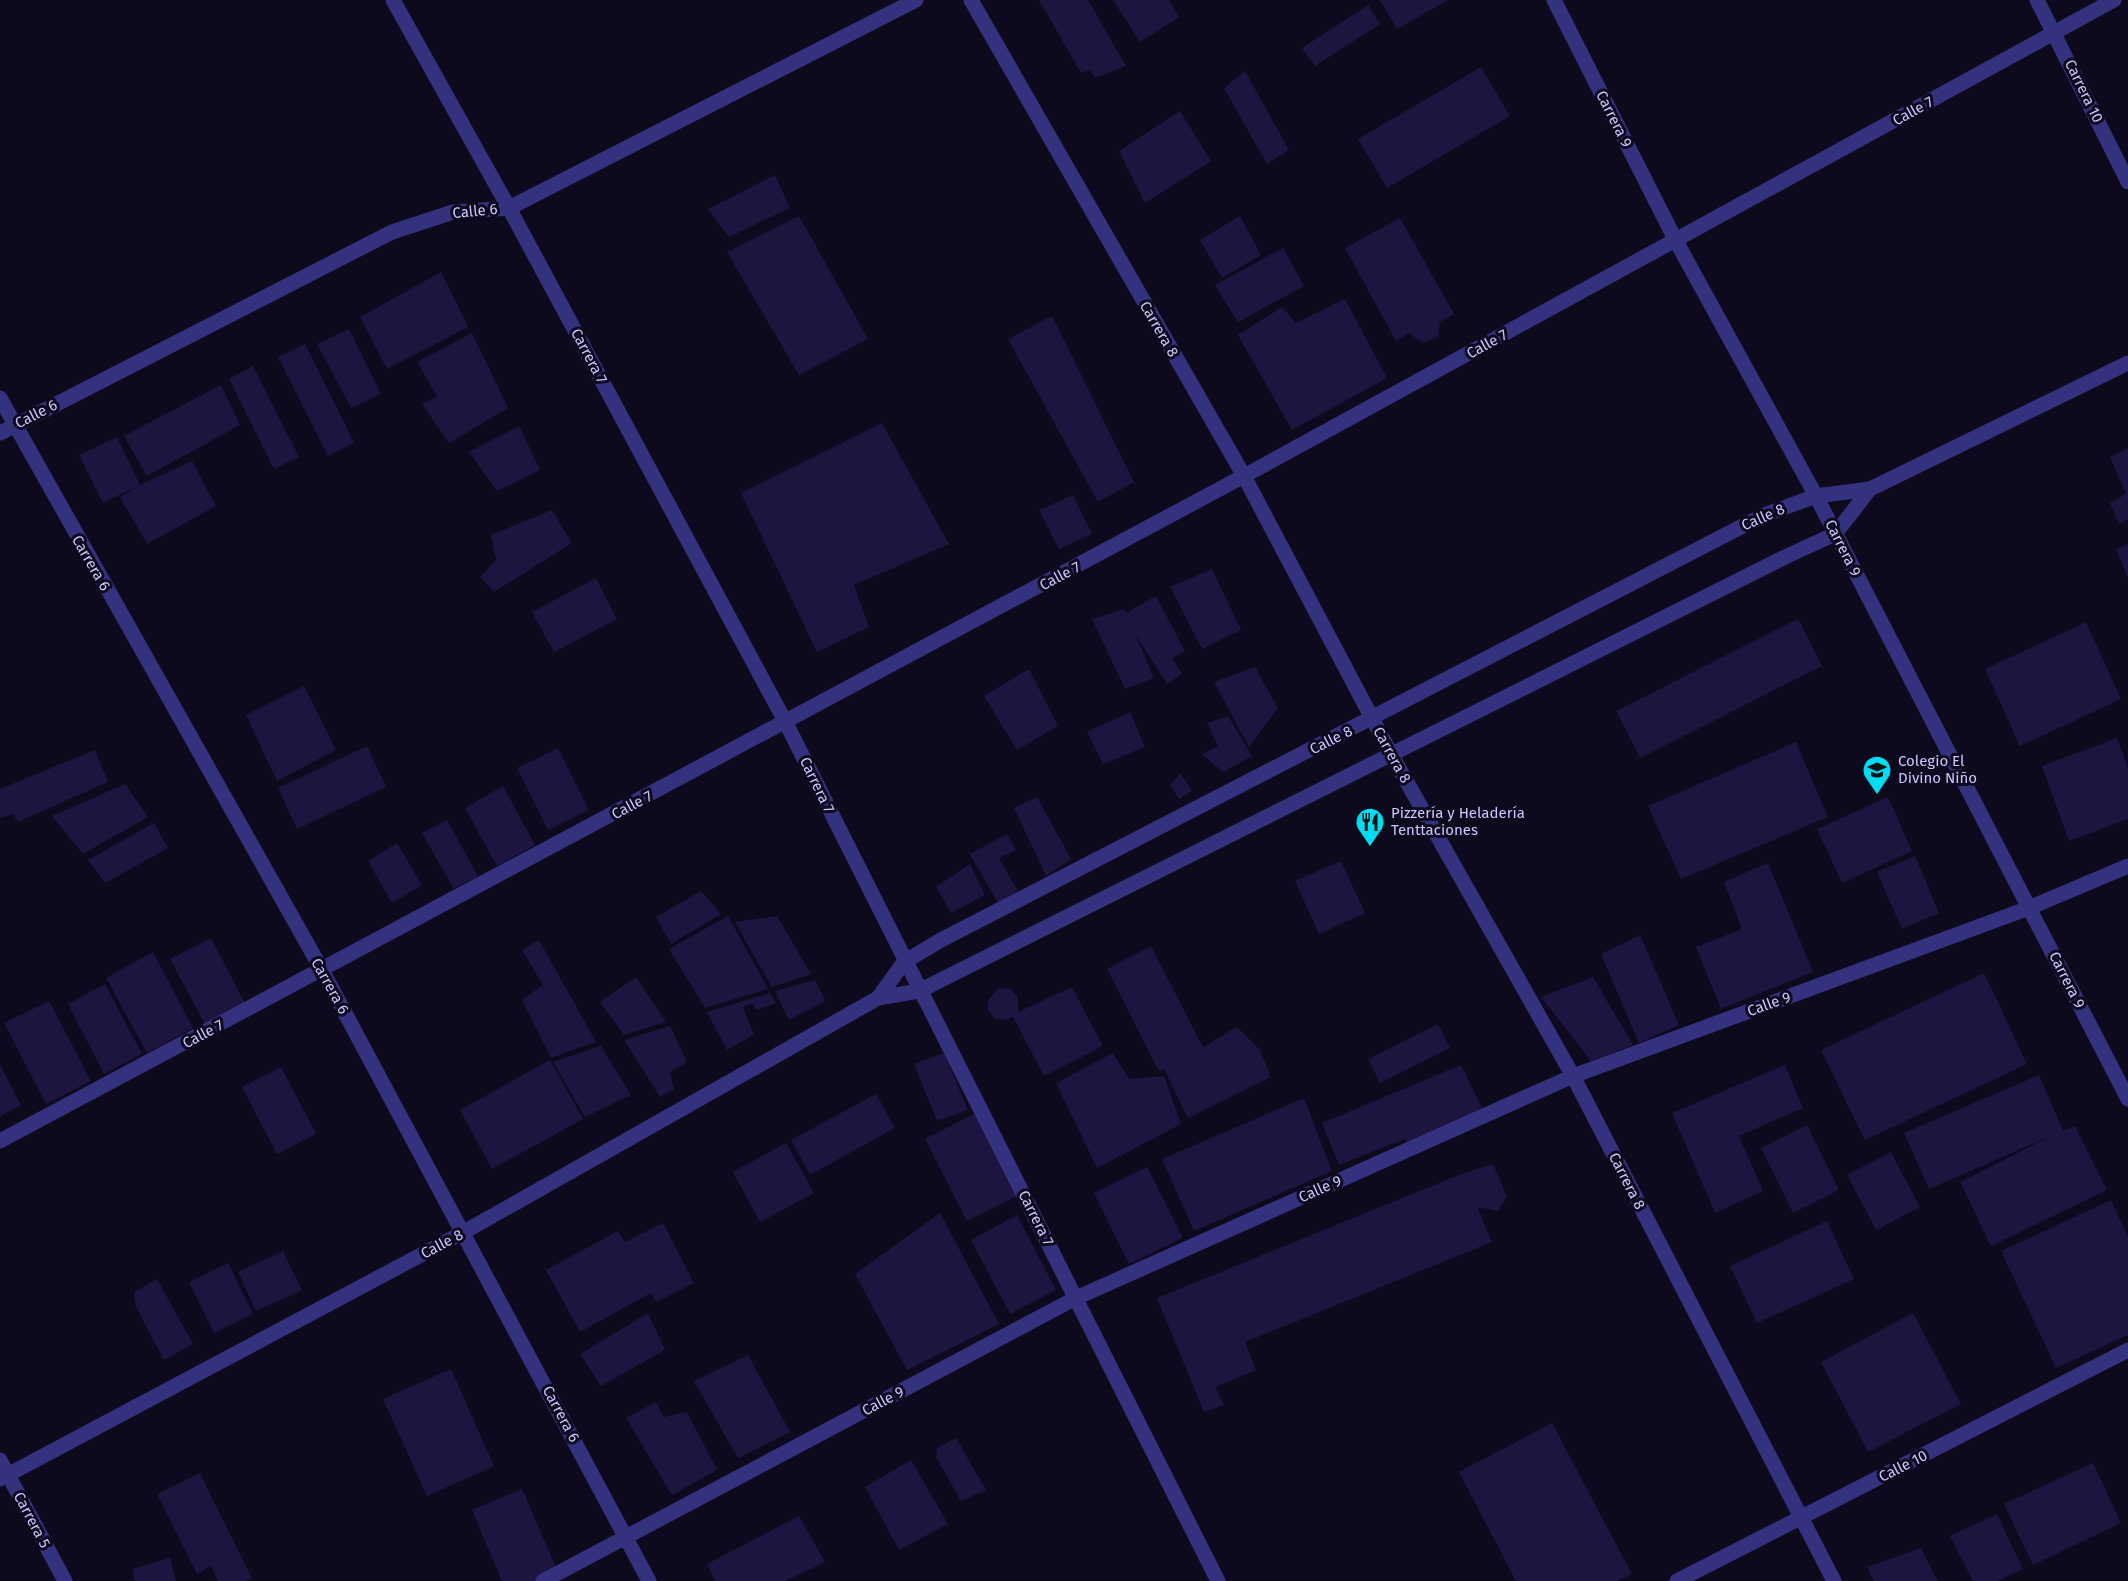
<svg xmlns="http://www.w3.org/2000/svg" width="2128" height="1581" font-family="'Fira Sans',sans-serif">
<style>
.building{fill:#1d153f}
.lines{fill:none;stroke-linecap:round;stroke-linejoin:round}
.street{stroke:#34327f;stroke-width:15}
.labels{text-anchor:middle;stroke-width:6;stroke-linejoin:round;paint-order:stroke}
.street-label{font-size:15px;fill:#cbc6ff;stroke:#0d0a1d}
.poi-label{font-size:15px;fill:#cbc6ff;stroke:#0d0a1d;text-anchor:start}
</style>
<rect width="100%" height="100%" fill="#0d0a1d"/>
<path class="building" d="M1039,0h49l38,66 -31,12 -5,-8 -9,3z
M1113,0h56l10,17 -39,25z
M1380,0h68l-51,29z
M1368,5l12,19 -65,42 -13,-18z
M1481,67l29,49 -123,72 -29,-49z
M1245,71l44,79 -22,14 -43,-76z
M1180,111l31,50 -66,42 -26,-52z
M775,175l15,33 -61,29 -21,-28z
M799,216l69,123 -69,36 -72,-123z
M1240,216l21,39 -39,23 -22,-38z
M1400,218l54,96 -14,8 -2,15 -15,6 -14,-10 -13,8 -51,-93z
M1283,248l21,38 -66,36 -23,-37z
M441,272l27,55 -81,42 -27,-52z
M1345,299l42,79 -95,52 -54,-95 44,-28 14,16z
M1052,316l82,166 -36,20 -90,-163z
M349,329l32,65 -30,14 -34,-64z
M472,333l36,75 -59,35 -27,-39 15,-8 -20,-34z
M305,344l49,99 -26,13 -50,-99z
M253,366l46,91 -25,12 -45,-90z
M221,385l19,40 -93,51 -23,-40z
M882,423l67,121 -95,41 15,42 -52,25 -76,-159z
M519,426l21,44 -43,21 -28,-39z
M117,437l23,48 52,-24 24,45 -69,38 -27,-47 18,-11 -35,17 -24,-48z
M2128,448v71l-9,5 -9,-21 16,-9 -16,-37z
M1073,495l19,39 -33,15 -20,-39z
M552,510l20,33 -78,49 -14,-15 16,-17 -5,-25z
M2128,544v34l-12,-29z
M1212,569l29,61 -39,19 -32,-62z
M596,578l21,41 -63,33 -22,-40z
M1156,596l29,55 -13,7 10,16 -15,10 -32,-50 19,44 -29,11 -33,-70 32,-10 2,4z
M1798,619l24,47 -182,92 -24,-47z
M2086,622l35,77 -101,47 -35,-77z
M1255,667l23,41 -29,39 -35,-65z
M1029,669l29,57 -41,24 -33,-54z
M304,686l32,64 -59,31 -31,-66z
M1130,712l15,35 -42,17 -16,-32z
M1228,716l24,40 -29,16 -21,-18 16,-8 -11,-23z
M2117,738l11,30v51l-59,22 -27,-75z
M1796,742l32,75 -147,62 -33,-73z
M367,746l19,41 -89,42 -19,-41z
M558,748l31,62 -41,20 -31,-62z
M95,750l13,32 -90,40 -5,-8 -13,4v-29z
M1181,773l11,18 -13,8 -9,-14z
M125,784l23,33 -65,37 -31,-38z
M503,786l32,59 -38,21 -32,-58z
M1037,797l34,62 -25,17 -32,-68z
M1888,797l24,54 -70,32 -25,-54z
M447,820l31,56 -24,13 -32,-56z
M154,823l14,25 -63,35 -17,-23z
M1007,834l9,16 -17,8 19,33 -20,12 -28,-49z
M397,843l25,42 -30,18 -24,-42z
M1915,856l24,57 -37,16 -25,-57z
M1341,861l24,52 -46,21 -24,-53z
M1768,863l45,109 -92,37 -25,-62 46,-18 -18,-47z
M970,864l15,31 -34,18 -15,-26z
M701,891l20,23 -50,30 -15,-27z
M728,916l40,73 -63,19 -36,-59z
M777,916l34,58 -39,13 -37,-65z
M1640,935l39,90 -40,18 -38,-89z
M211,938l34,65 -40,21 -35,-65z
M539,940l57,102 -45,16 -29,-58 21,-15 -21,-35z
M1151,946l52,101 34,-20 23,23 11,27 -83,41 -24,-49 -5,2 -52,-102z
M153,952l40,76 -46,25 -41,-75z
M1984,973l43,91 -162,76 -44,-90z
M636,977l30,45 -42,13 -24,-33z
M1593,977l40,68 -42,16 -50,-64z
M815,980l10,21 -36,19 -14,-29z
M105,984l37,70 -38,20 -36,-70z
M1072,987l31,59 -59,30 -31,-59 -8,3 -10,-1 -7,-9v-10l11,-12 11,1 8,8v15z
M770,993l6,10 -19,7 -5,-7 -9,4 11,28 -27,15 -20,-38z
M49,1001l42,80 -45,23 -42,-81z
M1438,1024l12,24 -70,35 -12,-24z
M670,1026l17,36 -17,10 4,17 -14,8 -36,-57z
M601,1046l30,49 -46,22 -32,-55z
M944,1053l24,57 -31,11 -23,-57z
M1113,1053l16,26 35,-3 17,48 -84,44 -41,-85z
M550,1060l33,59 -91,50 -32,-59z
M0,1065l21,40 -21,11z
M1461,1065l23,47 -74,34 -5,-7 -66,26 -17,-42z
M1785,1065l18,43 -64,28 24,55 -48,22 -43,-100z
M281,1067l35,67 -39,20 -35,-67z
M2039,1075l24,55 12,-4 32,64 -116,56 -31,-64 93,-47 -124,54 -25,-56z
M876,1094l19,34 -85,47 -19,-35z
M1304,1098l28,73 -138,60 -32,-72z
M976,1113l43,82 -52,26 -42,-82z
M1807,1125l32,65 -46,23 -32,-65z
M786,1143l28,50 -54,29 -27,-50z
M1891,1152l29,55 -44,23 -29,-55z
M1493,1164l14,33 -9,14 -21,-4 15,35 -247,100 11,28 -41,17 9,18 -20,7 -47,-114 304,-124z
M1147,1167l36,71 -54,26 -35,-71z
M2111,1200l17,37v98l-72,33 -55,-117z
M940,1213l59,111 -92,46 -52,-96z
M1017,1215l39,75 -46,24 -39,-74z
M1827,1221l27,58 -97,44 -27,-57z
M663,1223l31,60 -38,19 -5,-9 -71,39 -34,-62 72,-39 7,11z
M283,1251l19,39 -46,21 -18,-39z
M228,1263l25,51 -39,19 -25,-51z
M157,1279l36,65 -29,16 -28,-53 -2,-15z
M648,1313l17,37 -64,36 -21,-32z
M1913,1313l48,91 -93,48 -47,-90z
M748,1355l42,77 -52,26 -44,-77z
M451,1369l43,97 -67,30 -44,-97z
M656,1402l8,15 23,-5 30,58 -45,25 -46,-77z
M1552,1423l80,151 -14,7h-102l-57,-109z
M956,1438l30,52 -25,11 -25,-44 1,-9z
M911,1460l37,64 -49,26 -34,-63z
M2093,1463l28,60 -88,42 -29,-61z
M200,1473l52,105 -6,3h-28l-7,-15 -14,8 -40,-80z
M522,1489l36,83 -21,9h-35l-30,-71z
M1997,1514l26,55 -25,12h-25l-23,-45z
M799,1516l26,46 -39,19h-71l-8,-17z
M1921,1548l17,33h-64l-7,-14z
M170,1558l6,23h-41l-3,-12z"/>
<g class="lines">
<path class="street" d="M393,0l116,208 277,515 432,858
M971,0l273,476 147,278 182,322 261,505
M1554,0l122,241 140,255 312,603
M2037,0l91,182
M0,398l322,572 327,611
M0,433l392,-201 61,-20 56,-4 407,-208
M878,998l26,-36 37,-22 823,-425 52,-19 54,-7 258,-126
M0,1141l1244,-665 870,-476
M0,1460l65,121
M0,1479l464,-247 414,-234 41,-7 866,-434 50,-23 35,-45
M543,1581l533,-283 497,-222 456,-168 99,-42
M1677,1581l451,-231"/>
</g>
<defs>
<g id="school-pin" transform="scale(1.5)"><path d="M0 17L-7.5 6A9.5 9.5 0 1 1 7.5 6Z" fill="#00dcf1" stroke="#0d0a1d"/><path d="M0-5L7-2L0 1L-7-2ZM-4 1L0 2.5L4 1V4Q0 6-4 4Z" fill="#111"/></g>
<g id="restaurant-pin" transform="scale(1.5)"><path d="M0 17L-7.5 6A9.5 9.5 0 1 1 7.5 6Z" fill="#00dcf1" stroke="#0d0a1d"/><path d="M-5-6h1v4h1v-4h1v4h1v-4h1v5L-1.5 .5V6h-2V.5L-5-1ZM5-6V6H3V1.5H1.5Q1.5-4 5-6Z" fill="#111"/></g>
</defs>
<g fill-rule="evenodd">
<use href="#school-pin" x="1877" y="770"/>
<use href="#restaurant-pin" x="1370" y="822"/>
</g>
<g class="labels">
<g class="street-label">
<text transform="translate(2084 91) rotate(64)" y="5">Carrera 10</text>
<text transform="translate(1913 111) rotate(-29)" y="5">Calle 7</text>
<text transform="translate(1614 119) rotate(63)" y="5">Carrera 9</text>
<text transform="translate(475 211) rotate(-6)" y="5">Calle 6</text>
<text transform="translate(1159 329) rotate(60)" y="5">Carrera 8</text>
<text transform="translate(1487 344) rotate(-29)" y="5">Calle 7</text>
<text transform="translate(589 356) rotate(62)" y="5">Carrera 7</text>
<text transform="translate(36 414) rotate(-27)" y="5">Calle 6</text>
<text transform="translate(1763 517) rotate(-24)" y="5">Calle 8</text>
<text transform="translate(1843 548) rotate(63)" y="5">Carrera 9</text>
<text transform="translate(91 563) rotate(60)" y="5">Carrera 6</text>
<text transform="translate(1060 576) rotate(-28)" y="5">Calle 7</text>
<text transform="translate(1331 740) rotate(-27)" y="5">Calle 8</text>
<text transform="translate(1392 755) rotate(61)" y="5">Carrera 8</text>
<text transform="translate(817 785) rotate(64)" y="5">Carrera 7</text>
<text transform="translate(632 805) rotate(-28)" y="5">Calle 7</text>
<text transform="translate(2067 980) rotate(63)" y="5">Carrera 9</text>
<text transform="translate(330 986) rotate(61)" y="5">Carrera 6</text>
<text transform="translate(1769 1004) rotate(-20)" y="5">Calle 9</text>
<text transform="translate(203 1034) rotate(-28)" y="5">Calle 7</text>
<text transform="translate(1627 1181) rotate(63)" y="5">Carrera 8</text>
<text transform="translate(1320 1189) rotate(-24)" y="5">Calle 9</text>
<text transform="translate(1036 1218) rotate(63)" y="5">Carrera 7</text>
<text transform="translate(442 1244) rotate(-28)" y="5">Calle 8</text>
<text transform="translate(883 1401) rotate(-28)" y="5">Calle 9</text>
<text transform="translate(561 1414) rotate(62)" y="5">Carrera 6</text>
<text transform="translate(1903 1466) rotate(-27)" y="5">Calle 10</text>
<text transform="translate(32 1520) rotate(62)" y="5">Carrera 5</text>
</g>
<g class="poi-label">
<text x="1898" y="766">Colegio El<tspan x="1898" dy="17">Divino Niño</tspan></text>
<text x="1391" y="818">Pizzería y Heladería<tspan x="1391" dy="17">Tenttaciones</tspan></text>
</g>
</g>
</svg>
